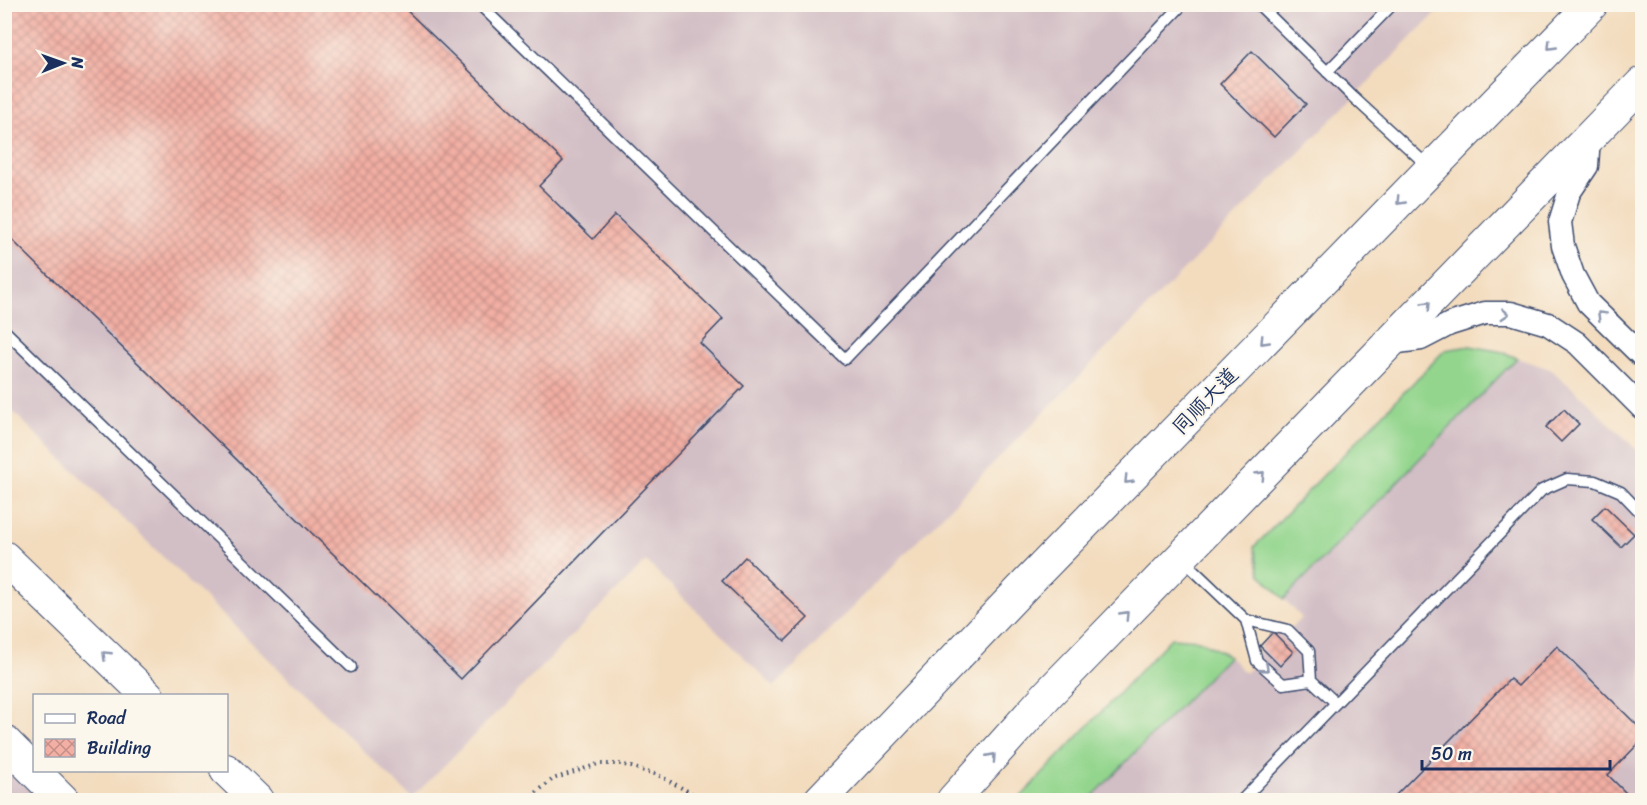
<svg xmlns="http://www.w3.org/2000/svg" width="1647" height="805" font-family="Sriracha,'LXGW WenKai TC',sans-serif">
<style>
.industrial{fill:#d2bec5}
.grass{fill:#93d58d;stroke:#578276;stroke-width:1.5}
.building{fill:url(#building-cross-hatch)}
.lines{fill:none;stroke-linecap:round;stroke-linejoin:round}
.service-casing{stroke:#3b496c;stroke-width:13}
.minor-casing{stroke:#3b496c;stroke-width:25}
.secondary-casing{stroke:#3b496c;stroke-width:34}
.path{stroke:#3b496c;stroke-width:4;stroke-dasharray:1.5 4.5;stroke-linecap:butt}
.service{stroke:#fff;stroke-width:10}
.minor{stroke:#fff;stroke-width:22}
.secondary{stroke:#fff;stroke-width:32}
.oneway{stroke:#8d97ae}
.labels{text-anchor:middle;stroke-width:4.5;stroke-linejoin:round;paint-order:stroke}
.street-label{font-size:21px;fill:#1b2f5e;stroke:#fbf7ec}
</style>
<defs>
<pattern id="building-cross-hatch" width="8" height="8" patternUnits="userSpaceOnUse" patternTransform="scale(1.5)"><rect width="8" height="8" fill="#f3afa3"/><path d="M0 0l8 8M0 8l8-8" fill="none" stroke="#c48f88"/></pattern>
</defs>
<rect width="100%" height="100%" fill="#fbf7ec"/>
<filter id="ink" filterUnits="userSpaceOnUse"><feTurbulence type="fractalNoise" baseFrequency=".0167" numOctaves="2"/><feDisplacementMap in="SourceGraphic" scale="12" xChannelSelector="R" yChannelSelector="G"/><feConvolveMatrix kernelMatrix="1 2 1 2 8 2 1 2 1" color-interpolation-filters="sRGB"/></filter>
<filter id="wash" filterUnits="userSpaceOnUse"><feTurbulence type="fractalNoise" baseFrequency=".008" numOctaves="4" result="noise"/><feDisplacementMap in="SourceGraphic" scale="24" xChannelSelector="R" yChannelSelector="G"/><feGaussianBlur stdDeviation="1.35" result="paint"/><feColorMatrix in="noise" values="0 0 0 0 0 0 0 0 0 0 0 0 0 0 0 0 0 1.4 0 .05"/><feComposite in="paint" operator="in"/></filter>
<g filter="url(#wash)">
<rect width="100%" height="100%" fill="#f3dcbe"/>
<path class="industrial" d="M4,5h1440l-670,682 -128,-126 -234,237 -407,-394z
M1517,358l33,11 25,21 67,65v345h-553l140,-144 16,17 12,-12 3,-15 13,-14 15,-2 14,-12 -18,-19z
M5,744l57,56h-57z"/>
<path class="grass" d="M1470,346l33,6 14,6 -233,241 -24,-25 -6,-27 191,-197z
M1171,638l28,2 30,16 -140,144h-71z"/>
<g id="blocks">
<path class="building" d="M4,4h396l163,157 -24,25 54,53 22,-24 108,104 -23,24 44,43 -283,293 -457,-447z
M1252,51l54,53 -32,33 -54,-53z
M1564,409l15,15 -18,18 -15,-15z
M1605,506l29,28 -13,13 -29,-28z
M745,557l63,61 -23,23 -63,-60z
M1273,632l20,20 -13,14 -20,-20z
M1557,646l85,84v10l-34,35 25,25h-242l119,-121 8,7z"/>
</g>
</g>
<g filter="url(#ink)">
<use href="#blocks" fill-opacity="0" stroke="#3b496c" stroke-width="1.5"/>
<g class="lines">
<g class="service-casing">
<path id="service" d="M479,4l366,355 338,-355
M1258,4l95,93 76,70
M1327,72l66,-68
M4,330l347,337
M1182,559l64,61 42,10 21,21 2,29 25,23
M1246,620l11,41 26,23 28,-4
M1242,800l300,-310 25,-11 28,2 26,11 21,22"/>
</g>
<g class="minor-casing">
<path id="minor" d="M1589,137l-2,29 -18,27 -9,29 3,24 10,29 15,28 54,53
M1390,343l31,-4 29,-15 35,-11h26l37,11 29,19 65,65"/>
</g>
<g class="secondary-casing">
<path id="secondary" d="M4,557l144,139
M4,741l59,59
M226,770l31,30
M820,800l207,-217 565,-579
M953,800l96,-107 593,-610"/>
</g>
<path class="path" d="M527,800l26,-21 45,-15h23l37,11 46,25"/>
<use href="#service" class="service"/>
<use href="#minor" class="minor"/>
<use href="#secondary" class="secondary"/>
</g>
<defs><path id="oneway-chevron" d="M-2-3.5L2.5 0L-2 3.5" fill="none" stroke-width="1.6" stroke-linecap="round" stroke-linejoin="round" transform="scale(1.5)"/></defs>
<g class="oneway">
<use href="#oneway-chevron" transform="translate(1551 46) rotate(134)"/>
<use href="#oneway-chevron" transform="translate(1400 201) rotate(134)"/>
<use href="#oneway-chevron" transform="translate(1427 305) rotate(-46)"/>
<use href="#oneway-chevron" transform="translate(1505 314) rotate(3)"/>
<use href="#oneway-chevron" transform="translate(1601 315) rotate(-135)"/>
<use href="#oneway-chevron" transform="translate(1264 341) rotate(134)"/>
<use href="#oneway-chevron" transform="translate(1261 475) rotate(-46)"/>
<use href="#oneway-chevron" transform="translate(1128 480) rotate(134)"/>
<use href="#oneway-chevron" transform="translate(1125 615) rotate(-46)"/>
<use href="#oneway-chevron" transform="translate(106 655) rotate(-136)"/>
<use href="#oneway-chevron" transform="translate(1265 668) rotate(41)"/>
<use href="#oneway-chevron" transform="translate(992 757) rotate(-48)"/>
</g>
</g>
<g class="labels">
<g class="street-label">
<text transform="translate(1205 401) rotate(-46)" y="7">同顺大道</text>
</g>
</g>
<rect width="1647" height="805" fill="none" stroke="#fbf7ec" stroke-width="24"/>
<rect x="33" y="694" width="195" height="78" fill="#fbf7ec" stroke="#a1a7b3" stroke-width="1.5"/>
<rect x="45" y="714" width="30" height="9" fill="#ffffff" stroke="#a1a7b3" stroke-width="1.5"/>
<text x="87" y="724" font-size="18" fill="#1b2f5e">Road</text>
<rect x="45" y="739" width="30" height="18" fill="url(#building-cross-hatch)" stroke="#a1a7b3" stroke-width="1.5"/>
<text x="87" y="754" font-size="18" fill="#1b2f5e">Building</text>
<g transform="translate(63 63) rotate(89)" stroke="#fbf7ec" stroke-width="4.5" paint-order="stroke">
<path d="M0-4.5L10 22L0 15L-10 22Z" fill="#1b2f5e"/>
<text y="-9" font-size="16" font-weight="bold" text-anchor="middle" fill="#1b2f5e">N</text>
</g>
<path d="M1422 760v9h188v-9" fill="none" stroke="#1b2f5e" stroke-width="3"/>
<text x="1431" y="760" font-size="18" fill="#1b2f5e" stroke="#fbf7ec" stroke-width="4.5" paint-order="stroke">50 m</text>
</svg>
